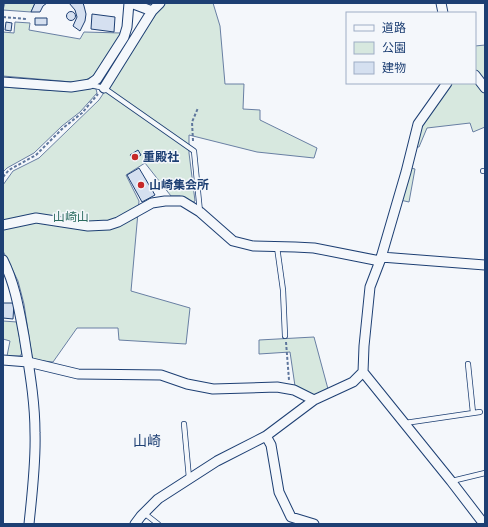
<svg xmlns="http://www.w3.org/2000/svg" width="488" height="527" font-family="'Source Sans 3','Noto Sans JP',sans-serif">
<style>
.green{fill:#d7e8df;stroke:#687fa3}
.building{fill:#d5e0f0;stroke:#1d3f73}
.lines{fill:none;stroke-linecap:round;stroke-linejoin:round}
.lane-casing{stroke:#1d3f73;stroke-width:6}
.street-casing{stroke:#1d3f73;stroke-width:11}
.path{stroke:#5e769c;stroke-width:2;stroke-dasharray:3 2;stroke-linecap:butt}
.lane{stroke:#f4f7fb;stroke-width:4.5}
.street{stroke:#f4f7fb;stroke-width:9}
.poi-dot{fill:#c62828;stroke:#f4f7fb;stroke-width:1.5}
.labels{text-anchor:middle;stroke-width:3;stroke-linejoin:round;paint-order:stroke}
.poi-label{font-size:12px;font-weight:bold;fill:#1d3f73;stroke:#f4f7fb;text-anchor:start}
.park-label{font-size:12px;fill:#2c6c60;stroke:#f4f7fb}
.quarter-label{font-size:14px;fill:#1d3f73;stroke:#f4f7fb}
</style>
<rect width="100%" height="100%" fill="#f4f7fb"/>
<path class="green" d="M5,3h30l-4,9 -28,-2z
M166,3h47l7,23 5,58h19l-1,25 17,1v10l57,28 -3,10 -57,-6 -68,-17v18l6,48 -3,2 -12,-7h-9l-26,-33 -19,12 13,26 -8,90 59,17 -4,36 -67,-4 -1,-12h-41l-24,34 -18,-2 -3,-3 -8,-53 -6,-23 -15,-30v-66l10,-14 26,-13 60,-58 57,-86z
M15,22l15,1 -1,7 51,9 4,-7 37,1 -1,5 -27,38 -11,6h-10l-69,-6v-44l11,1z
M485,45v82l-12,5 -3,-9 -43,5 -8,19h-2l-6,21 4,1 -6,33 -9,-2 22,-76 30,-41h23v-37z
M3,87c22,1 44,4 65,4 9,1 21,-4 28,-2l1,4 -17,19 -18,14 -28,27 -27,15 -4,4z
M3,321l14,1 5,31 -2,3h-13l3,-15 -7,-2z
M314,337l14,52 -14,6 -19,-9 -5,-34 -31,2v-14z"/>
<path class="building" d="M35,3h12l-4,3 -3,6h-9z
M69,3h14l1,3 2,8 -1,7 -5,10 -7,-5 4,-9 -2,-7z
M66.5 16a4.5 4.5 0 1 1 9 0a4.5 4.5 0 1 1-9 0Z
M92,14l23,3 -1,15 -23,-3z
M35,18h12v7h-12z
M6,22l6,1 -1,8 -6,-1z
M138,150l3,5 -7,5 -4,-5z
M139,168l16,27 -13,7 -15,-27z
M3,303h11l-1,16 -10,-1z"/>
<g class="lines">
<g class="lane-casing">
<path id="lane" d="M91,85l13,3 90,63 6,61
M483,171h2
M277,247l6,43 2,46
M468,364l5,49
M405,423l75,-11
M184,424l5,54
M452,481l33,-8
M144,513l14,11"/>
</g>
<g class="street-casing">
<path id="street" d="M131,3l21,8
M441,3l2,10
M475,75l10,13
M3,82l68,5 19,-3 7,-5 27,-42 3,-10 2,-24
M104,88l48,-77 8,-8
M3,225l33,-7 52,8 21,-1 9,-3 34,-19 13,-2h17l18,11 33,29 20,5 42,1 19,1 66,13
M381,257l104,8
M3,260c12,24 16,49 21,76 5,32 11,64 11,97 1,30 -3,61 -6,91
M3,360l25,2 50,12 83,1 26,9 26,5 64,-2 17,3 20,10
M363,372l88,109 33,43
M266,436l5,9 8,47 12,25 23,7
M135,524l6,-8 17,-17 59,-38 49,-25 48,-36 39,-18 10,-10 1,-26 6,-59 10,-26 26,-89 12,-48 29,-41"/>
</g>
<path class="path" d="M3,17l23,2
M193,141l-1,-19 6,-14
M3,177l6,-7 27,-15 27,-27 19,-15 16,-19
M286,342l3,38"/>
<use href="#lane" class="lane"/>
<use href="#street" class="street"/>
</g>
<g class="poi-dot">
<circle cx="135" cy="157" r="4"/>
<circle cx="141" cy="185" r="4"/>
</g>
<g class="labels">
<g class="poi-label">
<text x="143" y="161">重殿社</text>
<text x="149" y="189">山崎集会所</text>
</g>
<g class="park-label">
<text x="71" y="221">山崎山</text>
</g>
<g class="quarter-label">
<text x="147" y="446">山崎</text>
</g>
</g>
<rect width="488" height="527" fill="none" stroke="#1d3f73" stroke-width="8"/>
<rect x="346" y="12" width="130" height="72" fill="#f4f7fb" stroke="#9eadc5"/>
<rect x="354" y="25" width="20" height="6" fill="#f4f7fb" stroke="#9eadc5"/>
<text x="382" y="32" font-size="12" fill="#1d3f73">道路</text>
<rect x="354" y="42" width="20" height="12" fill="#d7e8df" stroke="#9eadc5"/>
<text x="382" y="52" font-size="12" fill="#1d3f73">公園</text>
<rect x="354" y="62" width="20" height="12" fill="#d5e0f0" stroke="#9eadc5"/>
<text x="382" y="72" font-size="12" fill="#1d3f73">建物</text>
</svg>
